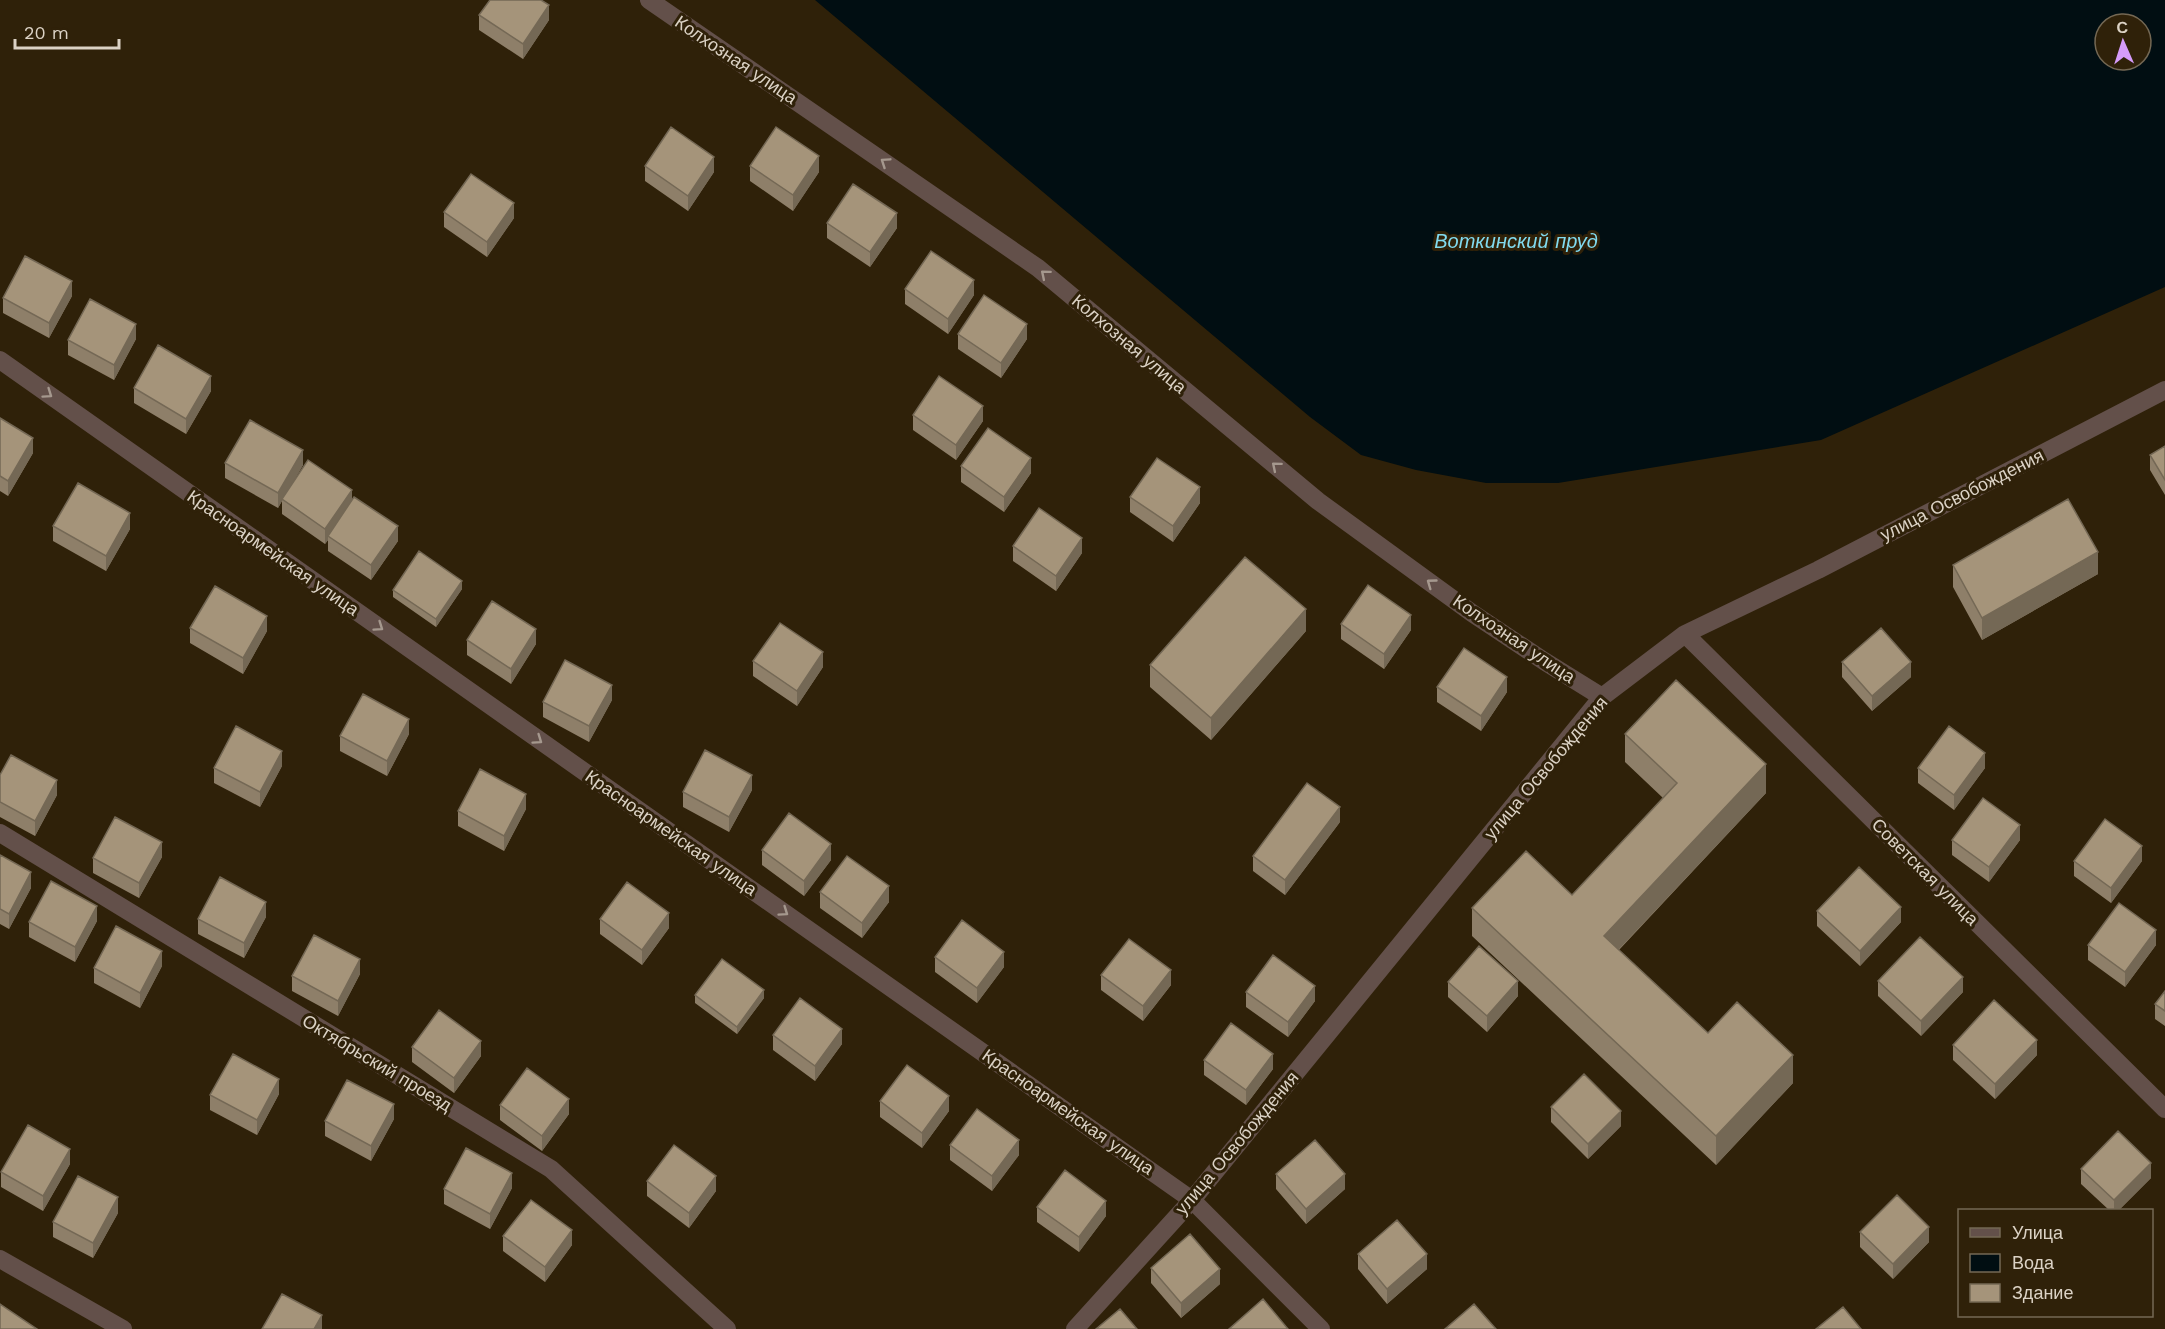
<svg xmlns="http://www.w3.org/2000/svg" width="2165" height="1329" font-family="'Work Sans',sans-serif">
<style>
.water{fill:#010e12;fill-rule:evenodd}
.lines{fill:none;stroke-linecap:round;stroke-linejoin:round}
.minor{stroke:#63504a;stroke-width:18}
.wall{fill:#8e7f69}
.shaded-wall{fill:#746855}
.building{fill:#a5947a;stroke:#746855;stroke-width:1.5}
.oneway{stroke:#a5988e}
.labels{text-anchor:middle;stroke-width:6;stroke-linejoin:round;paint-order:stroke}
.street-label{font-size:18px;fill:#dbd2c5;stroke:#2f2109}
.water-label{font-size:20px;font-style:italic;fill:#81daef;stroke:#2f2109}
</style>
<rect width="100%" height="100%" fill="#2f2109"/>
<path class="water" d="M815,0h1350v287l-344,153 -263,43h-72l-70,-13 -55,-15 -51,-38zM2105,24h36v36h-36z"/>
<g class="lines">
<path class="minor" d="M649,0l389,268 280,233 154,112 72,48 58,36
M0,360l1192,840 129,129
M1685,634l480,475
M0,833l551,336 176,160
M0,1259l123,70
M1075,1329l117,-129 410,-503 83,-63 133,-64 347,-180"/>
</g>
<path class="wall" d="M479,15l70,5 -26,39 -44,-29z
M645,166l69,6 -26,39 -43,-30z
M750,166l69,6 -26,39 -43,-30z
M444,212l70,6 -27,39 -43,-30z
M827,223l70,5 -27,39 -43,-29z
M905,289l69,6 -26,39 -43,-30z
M72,296l-23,42 -46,-25v-15z
M958,334l69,5 -26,39 -43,-29z
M136,339l-22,41 -46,-25v-15z
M134,388l77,3 -25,43 -52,-31z
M913,415l70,6 -27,39 -43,-30z
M0,418l33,35 -25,43 -8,-5z
M2165,446v49l-15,-25v-15z
M225,463l78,2 -14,24 63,12 46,40 -27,39 -43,-29v-11l-3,4 -43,-30v-13l-4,7 -53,-30z
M961,466l70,7 -27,39 -43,-30z
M1130,497l70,6 -27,39 -43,-30z
M53,526l77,3 -24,42 -53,-30z
M1013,546l69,7 -26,38 -43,-30z
M1953,565l145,9 -116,66 -29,-53z
M462,589l-26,38 -43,-30v-7z
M1341,624l70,6 -27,39 -43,-30z
M190,628l77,3 -24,43 -53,-31z
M1306,631l-95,109 -61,-53v-22z
M467,640l69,4 -25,40 -44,-29z
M753,661l70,6 -26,39 -44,-30z
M1842,662l69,15 -39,34 -30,-34z
M1437,687l70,5 -26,39 -44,-29z
M612,700l-23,42 -46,-25v-15z
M409,734l-22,42 -47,-25v-15z
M1625,734l141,59 -147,157 89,83 85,50 -77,82 -244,-229v-28l100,-13 91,-97 -38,-36z
M282,766l-22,41 -46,-24v-15z
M1918,768h67l-31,42 -36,-27z
M0,775l57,20 -22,41 -35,-19z
M752,790l-23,42 -46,-25v-15z
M526,809l-22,42 -46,-25v-15z
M1340,822l-55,73 -32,-24v-15z
M1952,840h68l-31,42 -37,-27z
M762,850l69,10 -27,36 -42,-31z
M0,855l31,33 -22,41 -9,-5z
M162,857l-23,41 -46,-25v-15z
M2074,861h68l-31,42 -37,-27z
M820,892l69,10 -27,36 -42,-30z
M1817,911l84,11 -41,44 -43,-40z
M266,917l-22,41 -46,-24v-15z
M600,919l69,9 -27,37 -42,-31z
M97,921l-22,41 -46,-25v-15z
M2088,945h68l-31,42 -37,-27z
M935,957l69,10 -27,36 -42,-31z
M162,966l-22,42 -46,-25v-15z
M360,974l-22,42 -46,-25v-15z
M1101,975l70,10 -28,36 -42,-31z
M1878,981l85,11 -42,44 -43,-40z
M1448,982l70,14 -31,36 -39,-35z
M2165,991v35l-10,-7v-15z
M1246,992l69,9 -27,36 -42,-30z
M695,995l69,3 -27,36 -42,-31z
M773,1035l69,9 -27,37 -42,-31z
M1953,1045l84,10 -42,44 -42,-39z
M412,1047l69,9 -27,37 -42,-31z
M1204,1060l69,9 -27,36 -42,-30z
M279,1094l-22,41 -47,-25v-15z
M880,1101l69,10 -27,37 -42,-31z
M500,1105l69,9 -27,37 -42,-31z
M1551,1107l70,19 -33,33 -37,-37z
M394,1119l-23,42 -46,-25v-15z
M950,1145l69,10 -27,36 -42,-31z
M70,1164l-27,47 -42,-24v-15z
M2081,1169l70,9 -32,32h-10l-28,-26z
M1276,1174l69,15 -39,35 -30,-35z
M647,1181l69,10 -27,37 -42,-32z
M512,1188l-22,41 -46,-25v-15z
M1037,1207l69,9 -27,36 -42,-30z
M118,1213l-25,45 -40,-21v-15z
M1860,1232l69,10 -36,37 -33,-32z
M503,1236l69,9 -27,37 -42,-31z
M1358,1254l69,15 -40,35 -29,-35z
M1151,1268l69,16 -39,34 -30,-35z"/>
<path class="shaded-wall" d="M549,5v15l-26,39v-15z
M819,156v16l-26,39v-16z
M714,157v15l-26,39v-15z
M514,203v15l-27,39v-15z
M897,213v15l-27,39v-15z
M974,280v15l-26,39v-15z
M72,281v15l-23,42v-15z
M136,324v15l-22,41v-15z
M1027,324v15l-26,39v-15z
M211,376v15l-25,43v-15z
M983,406v15l-27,39v-15z
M33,438v15l-25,43v-15z
M303,450v15l-25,43v-15z
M1031,458v15l-27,39v-15z
M1200,487v16l-27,39v-16z
M352,490v15l-24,31v4l-3,4v-15z
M130,513v16l-24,42v-15z
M398,526v15l-27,39v-15z
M1082,538v15l-26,38v-15z
M2098,552v22l-116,66v-22z
M462,581v8l-26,38v-8z
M1306,609v22l-95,109v-22z
M1411,615v15l-27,39v-15z
M267,616v15l-24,43v-16z
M536,629v15l-25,40v-15z
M823,652v15l-26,39v-15z
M1911,662v15l-39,34v-15z
M1507,677v15l-26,39v-15z
M612,685v15l-23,42v-16z
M409,719v15l-22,42v-15z
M282,751v15l-22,41v-15z
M1985,753v15l-31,42v-15z
M1766,764v29l-162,172v-29z
M752,775v15l-23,42v-15z
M57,780v15l-22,41v-15z
M526,794v15l-22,42v-15z
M1340,807v15l-55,73v-15z
M2020,825v15l-31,42v-15z
M162,842v15l-23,41v-15z
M831,844v16l-27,36v-15z
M2142,846v15l-31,42v-15z
M31,872v16l-22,41v-15z
M889,886v16l-27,36v-15z
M266,902v15l-22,41v-15z
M97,906v15l-22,41v-15z
M1901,907v15l-41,44v-15z
M669,913v15l-27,37v-15z
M2156,930v15l-31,42v-15z
M162,951v15l-22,42v-15z
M1004,952v15l-27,36v-15z
M360,959v15l-22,42v-15z
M1171,970v15l-28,36v-15z
M1963,977v15l-42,44v-15z
M1518,981v15l-31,36v-16z
M1315,986v15l-27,36v-15z
M764,990v8l-27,36v-7z
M842,1029v15l-27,37v-15z
M2037,1040v15l-42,44v-15z
M481,1041v15l-27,37v-15z
M1273,1054v15l-27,36v-15z
M1793,1055v28l-77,82v-29z
M279,1079v15l-22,41v-15z
M949,1096v15l-27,37v-15z
M569,1099v15l-27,37v-15z
M394,1104v15l-23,42v-15z
M1621,1111v15l-33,33v-15z
M1019,1140v15l-27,36v-15z
M70,1149v15l-27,47v-15z
M2151,1163v15l-32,32h-5v-10z
M512,1173v15l-22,41v-15z
M1345,1174v15l-39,35v-15z
M716,1176v15l-27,37v-15z
M118,1197v16l-25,45v-15z
M1106,1201v15l-27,36v-15z
M1929,1227v15l-36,37v-15z
M572,1230v15l-27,37v-15z
M1427,1254v15l-40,35v-15z
M1220,1269v15l-39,34v-15z
M322,1315v14h-8z"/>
<path class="building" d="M490,0h51l8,5 -26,39 -44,-29z
M671,127l43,30 -26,39 -43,-30z
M776,127l43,29 -26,39 -43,-29z
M471,174l43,29 -27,39 -43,-30z
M853,184l44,29 -27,39 -43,-29z
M931,251l43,29 -26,39 -43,-30z
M25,256l47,25 -23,42 -46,-25z
M984,295l43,29 -26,39 -43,-29z
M90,299l46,25 -22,41 -46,-25z
M158,345l53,31 -25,43 -52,-31z
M939,376l44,30 -27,39 -43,-30z
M0,418l33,20 -25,43 -8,-5z
M250,420l53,30 -25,43 -53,-30z
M988,428l43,30 -27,39 -43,-31z
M2165,446v34l-15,-25z
M1157,458l43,29 -27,39 -43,-29z
M308,460l44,30 -27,39 -43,-30z
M78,483l52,30 -24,43 -53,-30z
M354,497l44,29 -27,39 -43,-29z
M2068,499l30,53 -116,66 -29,-53z
M1039,508l43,30 -26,38 -43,-30z
M419,551l43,30 -26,38 -43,-29z
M1245,557l61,52 -95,109 -61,-53z
M1368,585l43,30 -27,39 -43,-30z
M215,586l52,30 -24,42 -53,-30z
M492,601l44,28 -25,40 -44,-29z
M780,623l43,29 -26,39 -44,-30z
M1881,628l30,34 -39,34 -30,-34z
M1464,648l43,29 -26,39 -44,-29z
M565,660l47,25 -23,41 -46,-24z
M1676,680l90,84 -162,172 104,97 29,-31 56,53 -77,81 -244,-228 54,-57 46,44 105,-112 -52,-49z
M363,694l46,25 -22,42 -47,-25z
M236,726l46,25 -22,41 -46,-24z
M1949,726l36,27 -31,42 -36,-27z
M705,750l47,25 -23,42 -46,-25z
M11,755l46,25 -22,41 -35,-19v-27z
M480,769l46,25 -22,42 -46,-25z
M1307,783l33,24 -55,73 -32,-24z
M1983,798l37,27 -31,42 -37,-27z
M789,813l42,31 -27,37 -42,-31z
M115,817l47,25 -23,41 -46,-25z
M2105,819l37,27 -31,42 -37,-27z
M0,855l31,17 -22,42 -9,-5z
M847,856l42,30 -27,37 -42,-31z
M1859,867l42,40 -41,44 -43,-40z
M220,877l46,25 -22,41 -46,-24z
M51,881l46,25 -22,41 -46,-25z
M627,882l42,31 -27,37 -42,-31z
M2119,903l37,27 -31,42 -37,-27z
M962,920l42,32 -27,36 -42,-31z
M116,926l46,25 -22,42 -46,-25z
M314,935l46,24 -22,42 -46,-25z
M1920,937l43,40 -42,44 -43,-40z
M1129,939l42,31 -28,36 -42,-31z
M1479,946l39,35 -31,35 -39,-34z
M1273,955l42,31 -27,36 -42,-30z
M722,959l42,31 -27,37 -42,-32z
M2165,991v20l-10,-7z
M800,998l42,31 -27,37 -42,-31z
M1994,1000l43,40 -42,44 -42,-39z
M439,1010l42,31 -27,37 -42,-31z
M1231,1023l42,31 -27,36 -42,-30z
M233,1054l46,25 -22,41 -47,-25z
M907,1065l42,31 -27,37 -42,-32z
M527,1068l42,31 -27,37 -42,-31z
M1584,1074l37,37 -33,33 -37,-37z
M347,1080l47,24 -23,42 -46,-25z
M977,1109l42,31 -27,36 -42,-31z
M28,1125l42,24 -27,47 -42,-24z
M2118,1131l33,32 -37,37 -33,-31z
M1315,1140l30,34 -39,35 -30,-35z
M674,1145l42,31 -27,37 -42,-32z
M466,1148l46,25 -22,41 -46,-25z
M1065,1170l41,31 -27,36 -42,-30z
M78,1176l40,21 -25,46 -40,-21z
M1897,1195l32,32 -36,37 -33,-32z
M531,1200l41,30 -27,37 -42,-31z
M1397,1220l30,34 -40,35 -29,-35z
M1190,1234l30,35 -39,34 -30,-35z
M282,1294l40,21 -8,14h-52z
M1263,1299l25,30h-59z
M0,1304l37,25h-37z
M1474,1304l22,25h-51z
M1843,1307l18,22h-45z
M1120,1309l17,20h-41z"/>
<defs><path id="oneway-chevron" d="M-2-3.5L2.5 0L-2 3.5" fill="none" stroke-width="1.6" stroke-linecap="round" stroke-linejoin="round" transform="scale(1.5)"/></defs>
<g class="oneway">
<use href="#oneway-chevron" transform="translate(885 162) rotate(-146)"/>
<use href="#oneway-chevron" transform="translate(1045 274) rotate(-140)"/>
<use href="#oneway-chevron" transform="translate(48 394) rotate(35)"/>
<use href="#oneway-chevron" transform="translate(1276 466) rotate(-140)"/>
<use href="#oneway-chevron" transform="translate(1431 583) rotate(-144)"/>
<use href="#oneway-chevron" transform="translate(379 627) rotate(35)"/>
<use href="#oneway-chevron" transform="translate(538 740) rotate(35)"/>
<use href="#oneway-chevron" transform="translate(784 912) rotate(35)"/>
</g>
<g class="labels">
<g class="street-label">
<text transform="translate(736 60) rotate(34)" y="6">Колхозная улица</text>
<text transform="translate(1129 344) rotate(40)" y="6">Колхозная улица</text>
<text transform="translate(1962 495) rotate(-27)" y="6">улица Освобождения</text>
<text transform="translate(273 553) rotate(35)" y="6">Красноармейская улица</text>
<text transform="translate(1514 639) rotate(34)" y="6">Колхозная улица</text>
<text transform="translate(1546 768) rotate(-50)" y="6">улица Освобождения</text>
<text transform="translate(671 833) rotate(35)" y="6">Красноармейская улица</text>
<text transform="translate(1925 872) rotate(45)" y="6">Советская улица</text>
<text transform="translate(377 1063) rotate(31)" y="6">Октябрьский проезд</text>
<text transform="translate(1068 1112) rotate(35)" y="6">Красноармейская улица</text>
<text transform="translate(1237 1143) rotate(-50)" y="6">улица Освобождения</text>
</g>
<g class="water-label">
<text x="1516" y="248">Воткинский пруд</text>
</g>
</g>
<rect x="1958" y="1209" width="195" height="108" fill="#2f2109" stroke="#746854" stroke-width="1.5"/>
<rect x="1970" y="1228" width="30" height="9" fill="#63504a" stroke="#746854" stroke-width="1.5"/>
<text x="2012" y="1239" font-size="18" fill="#dbd2c5">Улица</text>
<rect x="1970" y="1254" width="30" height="18" fill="#010e12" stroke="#746854" stroke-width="1.5"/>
<text x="2012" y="1269" font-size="18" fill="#dbd2c5">Вода</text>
<rect x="1970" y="1284" width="30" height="18" fill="#a5947a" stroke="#746854" stroke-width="1.5"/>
<text x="2012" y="1299" font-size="18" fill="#dbd2c5">Здание</text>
<g transform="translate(2123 42) rotate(357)"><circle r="28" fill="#2f2109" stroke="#746854" stroke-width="1.5"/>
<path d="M0-4.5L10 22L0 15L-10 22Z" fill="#d59bfa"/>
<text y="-9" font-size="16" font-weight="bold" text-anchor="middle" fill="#dbd2c5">С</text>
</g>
<path d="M15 39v9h104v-9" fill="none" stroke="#dbd2c5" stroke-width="3"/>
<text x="24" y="39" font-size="18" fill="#dbd2c5" stroke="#2f2109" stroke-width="4.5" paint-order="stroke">20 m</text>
</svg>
